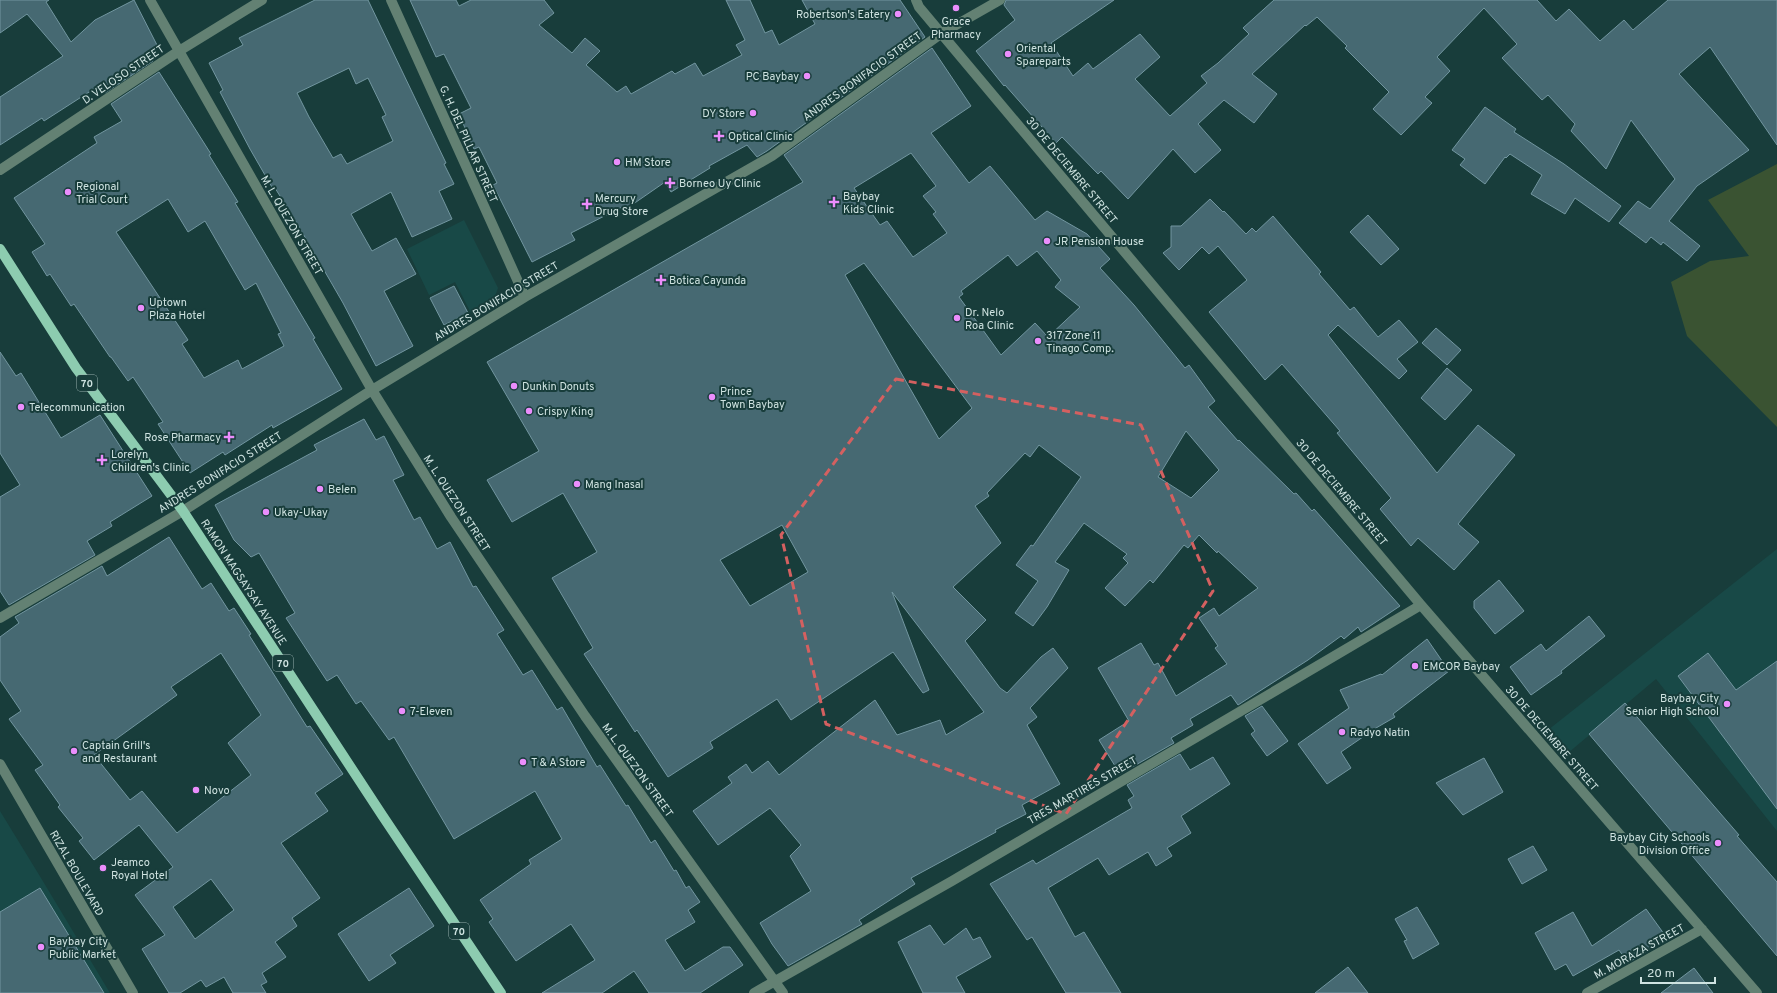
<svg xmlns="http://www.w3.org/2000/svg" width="1777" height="993" font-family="Overpass,sans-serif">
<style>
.built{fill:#184947}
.green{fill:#3a5332}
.building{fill:#466972;stroke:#7296a0;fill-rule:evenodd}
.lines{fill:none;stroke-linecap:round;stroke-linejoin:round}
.minor{stroke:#638173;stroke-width:10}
.major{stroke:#8dccb0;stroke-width:10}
.marked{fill:none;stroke:#d46060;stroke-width:3;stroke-dasharray:8 5;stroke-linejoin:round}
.poi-dot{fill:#eb8dfc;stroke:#183d3b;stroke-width:1.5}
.labels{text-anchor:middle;stroke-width:4;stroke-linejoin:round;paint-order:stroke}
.shield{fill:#183d3b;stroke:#98b1af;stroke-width:1}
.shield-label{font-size:10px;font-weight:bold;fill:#cfe3e1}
.poi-label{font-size:11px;fill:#cfe3e1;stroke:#183d3b;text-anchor:start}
.street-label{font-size:11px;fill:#cfe3e1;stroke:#183d3b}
</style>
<rect width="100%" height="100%" fill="#183d3b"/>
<path class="built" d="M464,220l34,68 -5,14 -22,11 -16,-31 -26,13 -22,-46z
M1777,549v282l-121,-152 -88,74 -20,-23z
M0,811l41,67 69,115h-110z"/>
<path class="green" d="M1777,164v263l-90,-91 -16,-54 39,-21 39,-5 -41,-56z"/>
<path class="building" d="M0,0h49l-3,2 25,40 24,-22 39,-20 24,47 -11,5 6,9 -48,32 -5,-8 -56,36 -2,-3 -42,27v-48l63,-41 -36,-42 -27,19z
M315,0h53l78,163 -2,1 10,20 -15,7 13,28 -40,18 -21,-45 -40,22 21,37 24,-13 20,36 -32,17 29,55 -37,20 -33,-63 -45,-78 -23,-37 -2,1 -23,-40 -30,-57 3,-2 -14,-27 34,-18 -4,-7zM349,68l7,16 12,-6 18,37 -4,2 11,24 -46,23 -6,-10 -8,4 -24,-41 -12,-24z
M410,0h46l3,6 12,-6h73l10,13 -15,12 33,28 13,-15 15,13 -14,14 31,27 9,-6 5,8 41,-23 3,3 20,-11 8,13 39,-21 -6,-10 9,-5 -19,-40h24l15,33 7,-3 7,15 36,-21 -13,-24h98l25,37 -158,114 -10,6 -10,-12 -38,21 1,2 -39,24 -6,-10 -39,27 -2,-3 -53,27 4,7 -43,22 -39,-77 4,-2 -18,-36 -5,2 -15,-35 12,-6 -27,-54 -8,3z
M1006,0h108l-63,43 22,33 15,-13 5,6 47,-35 20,23 -25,22 35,37 37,-33 -6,-7 17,-13 31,-29 -6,-6 31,-28h263l19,21 13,-12 31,32 24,-21 9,10 35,-30h109v145l-67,-98 -31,27 70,76 -52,36 -28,35 31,25 -13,15 -24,-19 -2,3 -10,-8 -5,6 -27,-20 19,-22 12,8 25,-30 -44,-59 -25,49 -35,-38 4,-7 -27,-29 -6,5 -40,-42 15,-14 -33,-36 -47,49 13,14 -25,26 7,6 -31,32 -28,-26 16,-17 -44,-44 2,-2 -30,-29 -11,9 -1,-1 -53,49 25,20 -23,29 -30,-23 -26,24 23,26 -26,23 -22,-24 -45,50 -27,-28 -3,3 -36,-37 -6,6 -51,-58 -1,1 -28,-35 39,-31 -11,-15z
M932,48l39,58 -40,27 38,50 21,-17 45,54 12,-9 40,23 23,25 -10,9 34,37 51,63 4,-3 26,36 -7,6 30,34 1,-1 55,54 2,-1 16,18 2,-2 86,97 -39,26 -3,-5 -14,12 -3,-3 -33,24 -70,45 -7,-10 -41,24 3,6 -22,13 3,5 -54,31 -21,-34 30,-19 -31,-53 43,-25 13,22 4,-2 18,33 51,-32 -12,-16 3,-2 -19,-28 15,-10 5,8 39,-28 -40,-37 -1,2 -18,-18 -11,13 -4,-3 -31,38 -3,-3 -25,26 -20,-18 23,-25 -5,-5 4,-4 -43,-31 -29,39 14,8 -22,37 -14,19 -18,-13 23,-32 -22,-16 15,-20 2,1 48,-69 -42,-32 -9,12 -5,-4 -38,40 2,3 -14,10 26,37 -48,44 33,33 -21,21 35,47 7,5 34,-36 12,-9 15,20 -38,40 7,9 -10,8 33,59 -38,21 4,9 -31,16 1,2 -85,46 4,6 -56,36 3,4 -74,42 -16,-22 -12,-21 51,-32 -21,-35 11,-11 -31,-37 -52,37 -25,-34 39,-28 -4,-6 18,-13 6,9 16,-12 11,14 96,-75 22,35 43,-15 6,15 38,-23 -92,-120 37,98 -6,3 -30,-41 -102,68 -14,-21 -67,43 3,6 -45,29 -31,-47 -2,2 -51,-78 9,-6 -41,-70 45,-26 -34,-59 -51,29 -25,-42 52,-29 -52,-89 316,-180 -19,-27zM911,153l25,33 -13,10 13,16 -3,2 14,19 -34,24 -26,-36 -7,4 -26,-37zM1037,251l24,29 -6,7 25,20 -32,30 -13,-14 -34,32 -42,-58 4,-3 -2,-3 47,-36 9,11zM864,263l108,145 -33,31 -94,-164zM1186,431l33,39 -28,28 -33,-21zM782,525l26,47 -58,34 -30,-46z
M159,72l52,82 -2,1 29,47 -3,1 80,135 -2,1 29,50 -69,39 -1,-3 -47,30 -2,-3 -33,21 -32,-49 5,-2 -30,-45 -5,4 -17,-24h-1l-36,-53 -3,2 -21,-32 -3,2 -15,-24 13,-8 -31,-46 83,-55 -3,-6 28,-16 -11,-17zM168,199l20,33 17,-11 40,69 11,-7 25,50 -3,1 6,12 -42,23 -4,-9 -34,18 -22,-34 6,-4 -72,-108z
M1485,107l31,22 -2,3 50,32 57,42 -12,16 -34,-24 -10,16 -34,-20 11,-19 -32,-21 -4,4 -1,-1 -20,27 -25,-19 5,-6 -13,-9z
M1210,199l13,13 1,-1 22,23 6,-6 4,4 17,-16 48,56 -2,2 31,36 4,-3 24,30 21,-17 19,22 -21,17 10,12 -8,8 -61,-54 -10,10 109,138 41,-48 37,30 -57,69 21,18 -25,28 -36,-32 -7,8 -31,-37 11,-11 -54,-65 3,-2 -58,-67 -17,16 -56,-68 38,-32 -29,-34 -9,8 -7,-7 -23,23 -16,-17 8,-6v-21h10z
M1368,215l31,34 -18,16 -31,-33z
M454,286l14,27 -24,12 -14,-27z
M1436,328l25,22 -14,15 -25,-22z
M0,352l16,24 5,-3 40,65 39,-23 52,81 -42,26 2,4 -25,15 8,14 -86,50 -9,-14v-94l20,-12 -20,-32z
M1447,368l25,22 -27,30 -24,-22z
M364,419l12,21 8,-4 20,39 -11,5 21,40 6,-3 17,32 13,-7 23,45 3,-1 28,44 -7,4 26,41 9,-5 25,40 5,-3 35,60 3,-2 26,41 2,-1 23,38 4,-3 19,31 2,-1 10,18 3,-2 11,16 -12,8 7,12 -30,18 20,31 38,-24h7l13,18 -43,28h-51l-15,-22 -32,22h-60l53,-33 -24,-36 -55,37 -27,-39 4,-3 -13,-19 51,-36 -2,-4 33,-21 -27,-48 -81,48 -60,-102 -5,3 -28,-39 -5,3 -19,-29 -10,6 -41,-63 9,-5 -36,-60 -8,4 -17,-17 -19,-35 102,-55 -3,-5z
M169,537l33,52 9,-6 18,28 5,-3 17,26 -2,1 58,92 3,-1 33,48 -28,19 13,18 -47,32 39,55 -28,20 5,8 -22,16 11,15 -24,16 5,9 -6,3 5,8h-33l-9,-16 -18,10 -5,-7 -21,13h-11l-27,-44 23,-14 -30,-40 38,-28 -34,-42 -45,35 -15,-19 4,-3 -25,-31 2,-2 -25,-35 8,-5 -34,-46 12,-8 -21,-31v-43l19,-14 -4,-6 87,-51 5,10zM221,653l40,62 -33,28 23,32 -74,58 -35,-42 -12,9 -36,-45 83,-60 -6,-8zM211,879l23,31 -39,29 -22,-32z
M1499,580l25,31 -29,23 -21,-26v-7z
M1589,616l16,20 -44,35 1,2 -31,22 -21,-28 31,-23 5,7z
M1427,639l22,32 -56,43 2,3 -19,11 -35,24 10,16 -24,16 -29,-40 51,-36 -9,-18 41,-16 1,1z
M1708,653l28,37 41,-29v148l-99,-133z
M1625,703l114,132 -2,1 40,46v74l-188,-222z
M1262,706l26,35 -21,15 -16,-22 4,-3 -10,-15z
M1180,754l10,16 23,-13 17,27 -49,32 10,17 -24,15 5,8 -16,10 -8,-14 -39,23 -11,-17 -50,30 27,49 9,-5 37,61h-55l-34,-56 -5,3 -37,-56 43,-24 3,4 96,-56 -4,-8 6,-4 -7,-11z
M1484,758l19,34 -40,23 -27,-32z
M1533,846l14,24 -25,14 -14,-25z
M40,888l64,105h-104v-81z
M409,888l25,38 -44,29 6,8 -27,18 -31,-47z
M1417,907l22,37 -26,15 -9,-18 3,-1 -12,-21z
M1646,909l21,29 -39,25 -9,-13 -46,26 -7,-12 -11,6 -20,-37 38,-21 19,34z
M930,925l14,20 22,-17 7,12 7,-3 11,20 -35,20 9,16h-42l-25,-51z
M1348,967l20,26h-53z
M1694,968l19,25h-52z"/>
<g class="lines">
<path class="minor" d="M150,0l222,390 79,127 134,199 198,277
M391,0l134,297
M916,0l3,7 502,598 336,388
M0,170l179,-119 83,-51
M0,618l183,-107 189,-121 76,-46 77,-47 247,-141 170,-123 58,-33
M0,764l133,229
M754,993l198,-112 469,-276
M1587,993l115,-64"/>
<path class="major" d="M0,249l76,119 107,143 199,304 119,178"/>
</g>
<path class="marked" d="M896,379l245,46 72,166 -147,223 -240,-90 -45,-189z"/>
<g class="poi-dot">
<circle cx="956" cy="8" r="4"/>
<circle cx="898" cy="14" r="4"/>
<circle cx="1008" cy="54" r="4"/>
<circle cx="807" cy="76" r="4"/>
<circle cx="753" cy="113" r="4"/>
<path d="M717 130h4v4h4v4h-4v4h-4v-4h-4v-4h4z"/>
<circle cx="617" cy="162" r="4"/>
<path d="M668 177h4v4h4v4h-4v4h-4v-4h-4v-4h4z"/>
<circle cx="68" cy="192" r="4"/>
<path d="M832 196h4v4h4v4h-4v4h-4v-4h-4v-4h4z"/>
<path d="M585 198h4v4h4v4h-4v4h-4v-4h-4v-4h4z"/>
<circle cx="1047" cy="241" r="4"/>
<path d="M659 274h4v4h4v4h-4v4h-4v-4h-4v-4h4z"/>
<circle cx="141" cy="308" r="4"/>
<circle cx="957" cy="318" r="4"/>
<circle cx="1038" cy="341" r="4"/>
<circle cx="514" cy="386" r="4"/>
<circle cx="712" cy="397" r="4"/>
<circle cx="21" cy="407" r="4"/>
<circle cx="529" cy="411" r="4"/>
<path d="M227 431h4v4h4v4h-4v4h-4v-4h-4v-4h4z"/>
<path d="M100 454h4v4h4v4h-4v4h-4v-4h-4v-4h4z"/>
<circle cx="577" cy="484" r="4"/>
<circle cx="320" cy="489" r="4"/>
<circle cx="266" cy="512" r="4"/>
<circle cx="1415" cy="666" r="4"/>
<circle cx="1727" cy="704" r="4"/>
<circle cx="402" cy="711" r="4"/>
<circle cx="1342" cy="732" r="4"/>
<circle cx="74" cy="751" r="4"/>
<circle cx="523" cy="762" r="4"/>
<circle cx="196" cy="790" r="4"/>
<circle cx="1718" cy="843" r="4"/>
<circle cx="103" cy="868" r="4"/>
<circle cx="41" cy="947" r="4"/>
</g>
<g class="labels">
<g class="shield">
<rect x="77" y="375" width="20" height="16" rx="3"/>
<rect x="273" y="655" width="20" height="16" rx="3"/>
<rect x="449" y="923" width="20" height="16" rx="3"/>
</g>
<g class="shield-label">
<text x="87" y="387">70</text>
<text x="283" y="667">70</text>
<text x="459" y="935">70</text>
</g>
<g class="poi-label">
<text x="890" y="18" text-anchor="end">Robertson's Eatery</text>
<text x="956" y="25" text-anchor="middle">Grace<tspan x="956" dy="13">Pharmacy</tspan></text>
<text x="1016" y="52">Oriental<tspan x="1016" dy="13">Spareparts</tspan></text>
<text x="799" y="80" text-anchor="end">PC Baybay</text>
<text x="745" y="117" text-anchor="end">DY Store</text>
<text x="728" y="140">Optical Clinic</text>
<text x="625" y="166">HM Store</text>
<text x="679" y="187">Borneo Uy Clinic</text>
<text x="76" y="190">Regional<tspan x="76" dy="13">Trial Court</tspan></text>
<text x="843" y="200">Baybay<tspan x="843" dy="13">Kids Clinic</tspan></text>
<text x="595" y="202">Mercury<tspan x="595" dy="13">Drug Store</tspan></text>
<text x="1055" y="245">JR Pension House</text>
<text x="669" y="284">Botica Cayunda</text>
<text x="149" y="306">Uptown<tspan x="149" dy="13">Plaza Hotel</tspan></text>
<text x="965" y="316">Dr. Nelo<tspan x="965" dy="13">Roa Clinic</tspan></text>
<text x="1046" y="339">317 Zone 11<tspan x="1046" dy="13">Tinago Comp.</tspan></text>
<text x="522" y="390">Dunkin Donuts</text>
<text x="720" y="395">Prince<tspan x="720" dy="13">Town Baybay</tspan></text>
<text x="29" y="411">Telecommunication</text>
<text x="537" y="415">Crispy King</text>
<text x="221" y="441" text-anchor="end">Rose Pharmacy</text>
<text x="111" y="458">Lorelyn<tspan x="111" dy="13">Children's Clinic</tspan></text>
<text x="585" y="488">Mang Inasal</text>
<text x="328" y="493">Belen</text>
<text x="274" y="516">Ukay-Ukay</text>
<text x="1423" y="670">EMCOR Baybay</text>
<text x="1719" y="702" text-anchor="end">Baybay City<tspan x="1719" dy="13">Senior High School</tspan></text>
<text x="410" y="715">7-Eleven</text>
<text x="1350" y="736">Radyo Natin</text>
<text x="82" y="749">Captain Grill's<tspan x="82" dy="13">and Restaurant</tspan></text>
<text x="531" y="766">T &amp; A Store</text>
<text x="204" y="794">Novo</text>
<text x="1710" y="841" text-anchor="end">Baybay City Schools<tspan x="1710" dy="13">Division Office</tspan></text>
<text x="111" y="866">Jeamco<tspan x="111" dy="13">Royal Hotel</tspan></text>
<text x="49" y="945">Baybay City<tspan x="49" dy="13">Public Market</tspan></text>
</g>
<g class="street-label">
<text transform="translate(123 74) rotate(-34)" y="4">D. VELOSO STREET</text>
<text transform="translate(862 76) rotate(-36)" y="4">ANDRES BONIFACIO STREET</text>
<text transform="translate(469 144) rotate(66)" y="4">G. H. DEL PILLAR STREET</text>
<text transform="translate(1072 170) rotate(50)" y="4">30 DE DECIEMBRE STREET</text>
<text transform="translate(292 225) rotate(60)" y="4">M. L. QUEZON STREET</text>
<text transform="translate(496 301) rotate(-31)" y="4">ANDRES BONIFACIO STREET</text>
<text transform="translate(220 472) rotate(-32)" y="4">ANDRES BONIFACIO STREET</text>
<text transform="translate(1342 492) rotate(50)" y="4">30 DE DECIEMBRE STREET</text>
<text transform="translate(457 503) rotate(57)" y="4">M. L. QUEZON STREET</text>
<text transform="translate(244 582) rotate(57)" y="4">RAMON MAGSAYSAY AVENUE</text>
<text transform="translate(1552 738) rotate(49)" y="4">30 DE DECIEMBRE STREET</text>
<text transform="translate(638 770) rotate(54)" y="4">M. L. QUEZON STREET</text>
<text transform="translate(1082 790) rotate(-30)" y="4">TRES MARTIRES STREET</text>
<text transform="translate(77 873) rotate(60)" y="4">RIZAL BOULEVARD</text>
<text transform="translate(1639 951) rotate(-29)" y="4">M. MORAZA STREET</text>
</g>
</g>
<path d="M1641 977v6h74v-6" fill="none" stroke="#cfe3e1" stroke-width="2"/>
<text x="1647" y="977" font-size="12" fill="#cfe3e1" stroke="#183d3b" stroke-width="3" paint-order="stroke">20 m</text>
</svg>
